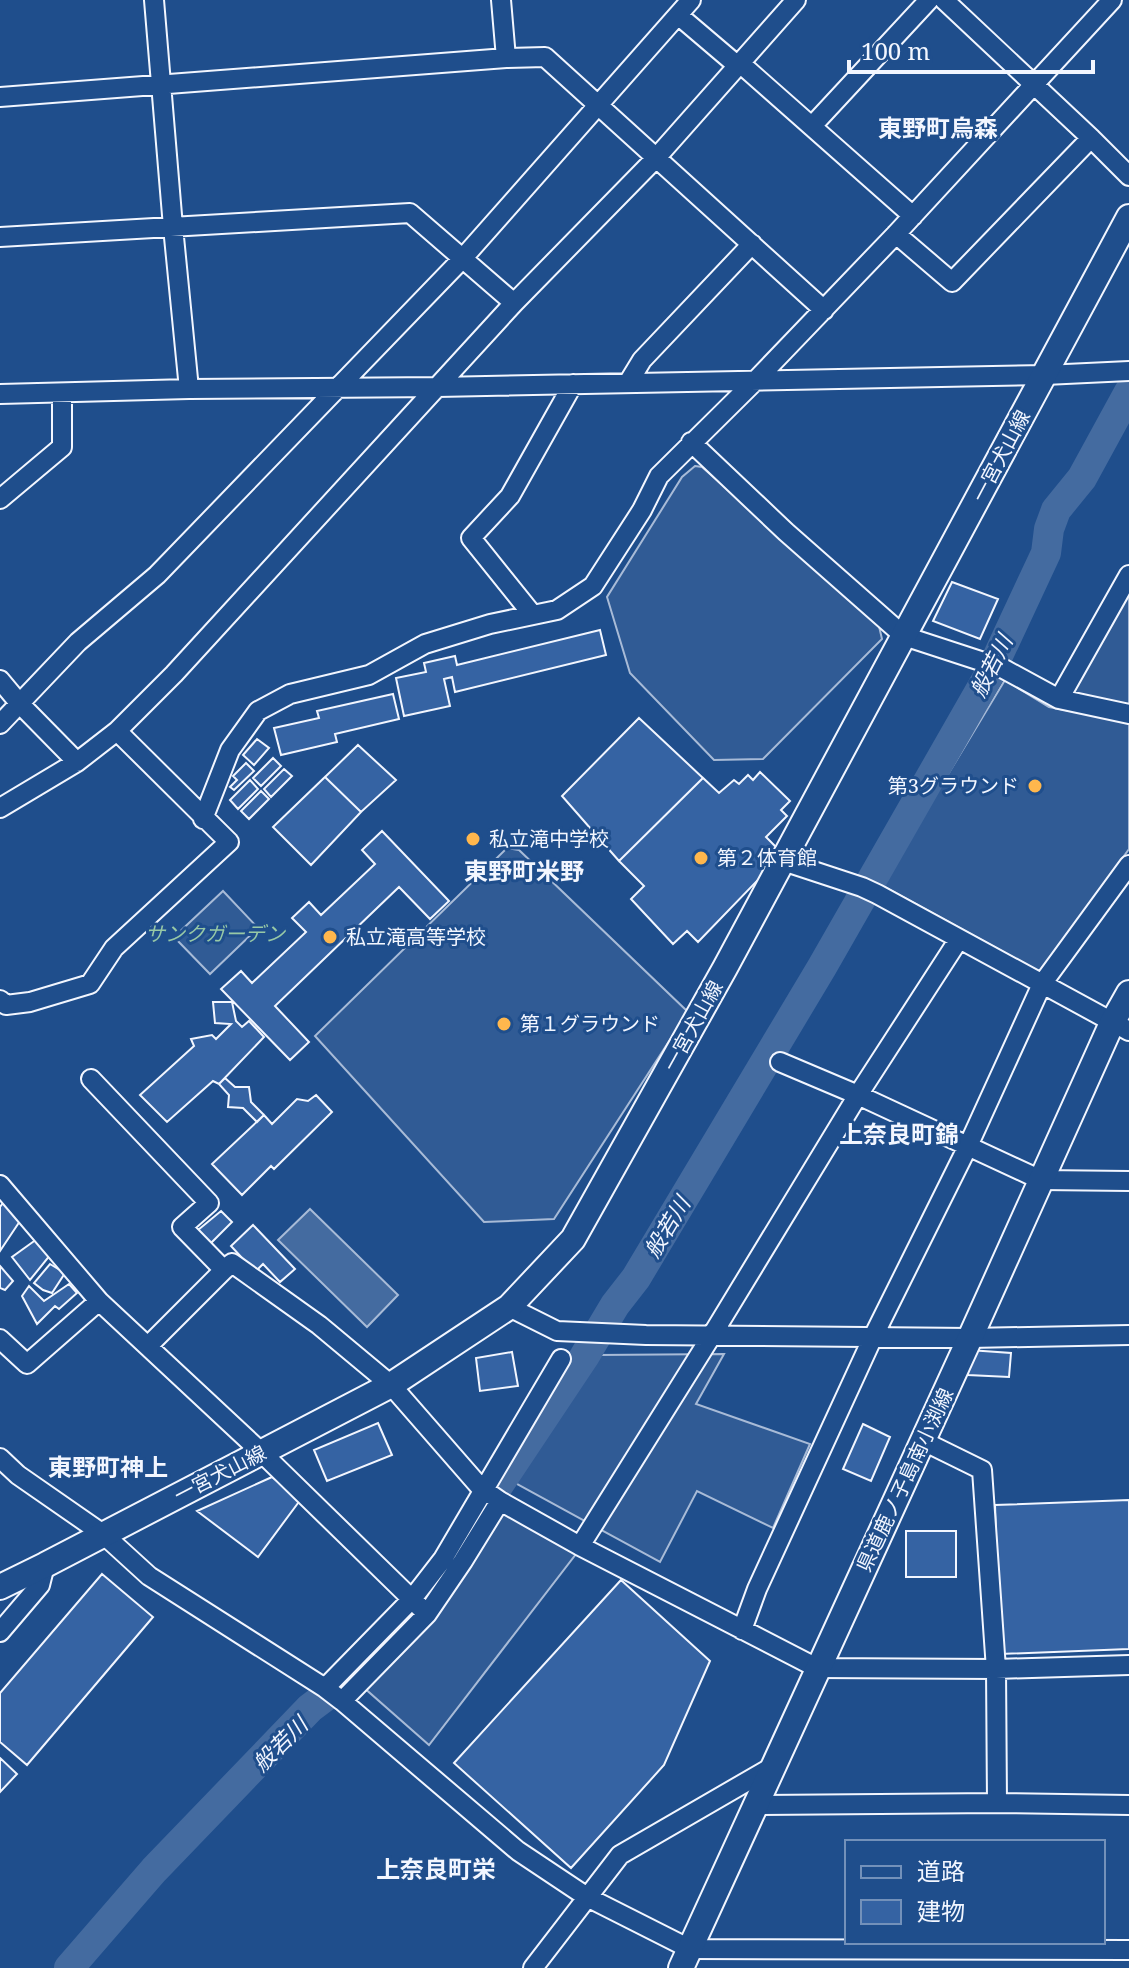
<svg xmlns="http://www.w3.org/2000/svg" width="1129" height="1968" font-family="'Noto Serif','Noto Sans JP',serif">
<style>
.built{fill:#305b95;stroke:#a8bbd7;stroke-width:2}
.water{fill:#446ba0;stroke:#a8bbd7;stroke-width:2}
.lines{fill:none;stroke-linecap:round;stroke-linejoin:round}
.river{stroke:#446ba0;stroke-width:30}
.building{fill:#3563a3;stroke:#f2f6ff;stroke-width:2}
.minor-casing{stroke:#f2f6ff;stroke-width:22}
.major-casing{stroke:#f2f6ff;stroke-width:28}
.minor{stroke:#1f4e8c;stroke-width:18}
.major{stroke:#1f4e8c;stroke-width:24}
.poi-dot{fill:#ffb74d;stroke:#1f4e8c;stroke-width:3}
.labels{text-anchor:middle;stroke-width:6;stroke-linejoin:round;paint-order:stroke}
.street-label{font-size:20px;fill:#f2f6ff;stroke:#1f4e8c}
.poi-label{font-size:20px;fill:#f2f6ff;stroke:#1f4e8c;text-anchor:start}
.park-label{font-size:20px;font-style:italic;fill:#97c8a6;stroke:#1f4e8c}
.water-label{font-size:22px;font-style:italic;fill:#f2f6ff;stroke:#1f4e8c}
.quarter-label{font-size:24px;font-weight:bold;fill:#f2f6ff;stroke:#1f4e8c}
</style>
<rect width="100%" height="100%" fill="#1f4e8c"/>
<path class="built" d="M695,466l7,1 176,155 4,17 -119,120 -49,1 -84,-87 -23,-76 75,-120z
M1129,590v116l-57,-13z
M1005,680l44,27 80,15v127l-89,123 -159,-87z
M507,848l12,2 169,162 -134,207 -70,3 -169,-186z
M223,891l35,37 -48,46 -36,-37z
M724,1354l-28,50 114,40 -37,84 -76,-37 -37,71 -145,-79 82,-128z
M497,1510l79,44 -147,191 -67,-59z"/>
<path class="water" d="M310,1209l88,86 -31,32 -89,-87z"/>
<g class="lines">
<path class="river" d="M474,1522l110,-165 31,-52 21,-27 186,-311 167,-292 57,-122 3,-24 7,-19 26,-32 47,-86
M69,1968l85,-98 156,-162 36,-27 59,-62 23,-31"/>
</g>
<path class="building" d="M952,582l46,17 -18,40 -47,-18z
M600,630l6,25 -151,37 -3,-15 -8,2 6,27 -46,10 -8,-38 30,-6 -2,-9 31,-7 2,9z
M393,694l6,25 -64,15 2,8 -56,13 -7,-27 45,-10 -2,-7z
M639,718l64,60 -84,83 -57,-65z
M257,739l12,9 -15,17 -11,-10z
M358,745l38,35 -35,32 -36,-35z
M273,758l8,8 -20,20 -8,-8z
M246,763l8,8 -20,19 -4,-3 7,-7 -4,-4z
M284,769l8,7 -21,21 -7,-8z
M760,772l30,29 -9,9 6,6 -21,21 17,17 -85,88 -11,-11 -14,13 -42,-45 13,-13 -25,-25 84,-83 16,15 15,-13 5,4 9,-9 5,5z
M325,777l36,35 -50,53 -38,-38z
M250,780l8,9 -20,20 -8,-9z
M261,791l8,8 -20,20 -8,-8z
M382,831l67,70 -19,18 -31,-32 -124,119 34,36 -19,18 -69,-71 20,-18 11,12 54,-51 -14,-14 17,-16 12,13 54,-51 -13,-14z
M213,1002h19l4,19 6,6 7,-6 15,16 -45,47 -6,-3 -46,41 -27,-27 54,-49 -3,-7 21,-4 4,4 15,-15 -16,-1z
M225,1078l10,9h14l2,15 13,13 -7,7 -14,-14 -15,-1 1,-12 -10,-11z
M316,1095l16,17 -58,57 -3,-3 -29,29 -30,-31 52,-49 8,9 25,-25 11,2z
M3,1203l19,15 -22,33v-44z
M221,1211l11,11 -21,21 -13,-13z
M253,1225l42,44 -15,13 -17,-18 -8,8 -24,-26z
M37,1239l14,15 -21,26 -18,-23z
M50,1264l15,9 -13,20 -9,-3 -9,-7z
M0,1266l13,15 -8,9 -5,-2z
M69,1284l8,9 -18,16 -4,-3 -18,18 -15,-28 7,-10 15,15z
M969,1350l42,3 -2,24 -41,-2z
M512,1352l6,34 -38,5 -4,-33z
M378,1423l14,32 -65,26 -13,-31z
M863,1424l27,13 -19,44 -28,-12z
M272,1477l29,22 -43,58 -61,-46z
M1129,1500v149l-129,5 -5,-149z
M906,1531h50v46h-50z
M102,1574l51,43 -126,148 -27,-23v-49z
M621,1580l89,81 -46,104 -93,103 -117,-105z
M0,1758l17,16 -17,18z"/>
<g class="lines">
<g class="minor-casing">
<path id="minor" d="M154,0l19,227 16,162
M501,0l5,58
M944,0l147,138 38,38
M678,15l60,51
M741,64l172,152
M0,97l506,-39 39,-1 279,253
M812,126l117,-126
M896,234l56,48 139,-144
M0,237l410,-24 104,90
M628,383l14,-23 110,-116
M0,394l189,-5 249,-2 607,-12 84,-4
M691,442l95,90 118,104 98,32 57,31 70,15
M0,499l62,-52v-54
M532,614l-61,-76 39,-42 63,-112
M0,680l20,24 57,58
M1059,699l70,-124
M0,724l78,-82 79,-67 306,-317 228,-258
M0,808l77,-46 40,-31 57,-57 340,-371 142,-145 140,-158
M203,819l27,-69 28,-39 32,-17 79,-19 56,-31 65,-20 67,-14 36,-24 49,-76 17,-34 97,-96 140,-146 216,-234
M783,861l79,26 15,7 252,137
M0,1000l6,5 24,-3 60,-18 24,-36 115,-106 -112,-111
M780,1062l78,33 183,85 88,1
M91,1079l118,124 -27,24 42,43 8,-7 87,62 72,60 89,102 20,14 80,45 237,122 179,1 133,-4
M0,1185l99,116 -72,63 -27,-25
M99,1301l162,151 166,162
M509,1307l48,24 89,4 324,3 159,-3
M148,1346l76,-76
M923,1441l59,29 14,199 1,134
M0,1458l18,17 85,59 46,42 176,112 17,13 176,150 69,46 103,52 439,1
M580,1546l132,-211 146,-240 101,-156
M742,1630l15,-41 116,-252 95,-191 74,-162 87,-119
M0,1632l40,-47 5,-20
M325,1688l87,-89 31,-40 118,-200
M342,1701l85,-87 36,-53 37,-60
M755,1805l242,-2 132,2
M533,1968l87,-113 152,-88"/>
</g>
<g class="major-casing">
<path id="major" d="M0,1587l45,-22 346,-180 118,-78 64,-68 152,-271 404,-751
M681,1968l289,-630 142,-315 17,-30"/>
</g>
<use href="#minor" class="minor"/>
<use href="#major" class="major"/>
</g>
<g class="poi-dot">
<circle cx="1035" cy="786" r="8"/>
<circle cx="473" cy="839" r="8"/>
<circle cx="701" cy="858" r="8"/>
<circle cx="330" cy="937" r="8"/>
<circle cx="504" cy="1024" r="8"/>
</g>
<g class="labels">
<g class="street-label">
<text transform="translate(1001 456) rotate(-62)" y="7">一宮犬山線</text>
<text transform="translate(693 1026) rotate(-61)" y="7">一宮犬山線</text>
<text transform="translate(220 1474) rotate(-27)" y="7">一宮犬山線</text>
<text transform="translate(905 1480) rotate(-65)" y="7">県道鹿ノ子島南小渕線</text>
</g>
<g class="poi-label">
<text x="1019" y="793" text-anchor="end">第3グラウンド</text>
<text x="489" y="846">私立滝中学校</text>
<text x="717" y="865">第２体育館</text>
<text x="346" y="944">私立滝高等学校</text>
<text x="520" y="1031">第１グラウンド</text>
</g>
<g class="park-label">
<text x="215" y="941">サンクガーデン</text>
</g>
<g class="water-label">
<text transform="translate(991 666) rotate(-63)" y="8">般若川</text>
<text transform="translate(667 1227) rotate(-59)" y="8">般若川</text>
<text transform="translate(280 1744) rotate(-45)" y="8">般若川</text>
</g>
<g class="quarter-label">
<text x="938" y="137">東野町烏森</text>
<text x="524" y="880">東野町米野</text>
<text x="899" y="1143">上奈良町錦</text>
<text x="108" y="1476">東野町神上</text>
<text x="436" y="1878">上奈良町栄</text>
</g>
</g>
<rect x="845" y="1840" width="260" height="104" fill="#1f4e8c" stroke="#7391ba" stroke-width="2"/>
<rect x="861" y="1866" width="40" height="12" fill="#1f4e8c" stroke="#7391ba" stroke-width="2"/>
<text x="917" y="1880" font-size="24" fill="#f2f6ff">道路</text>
<rect x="861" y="1900" width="40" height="24" fill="#3563a3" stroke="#7391ba" stroke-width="2"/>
<text x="917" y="1920" font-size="24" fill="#f2f6ff">建物</text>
<path d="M849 60v12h244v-12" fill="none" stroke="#f2f6ff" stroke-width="4"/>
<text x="861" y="60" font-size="24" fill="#f2f6ff" stroke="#1f4e8c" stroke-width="6" paint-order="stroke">100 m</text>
</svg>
